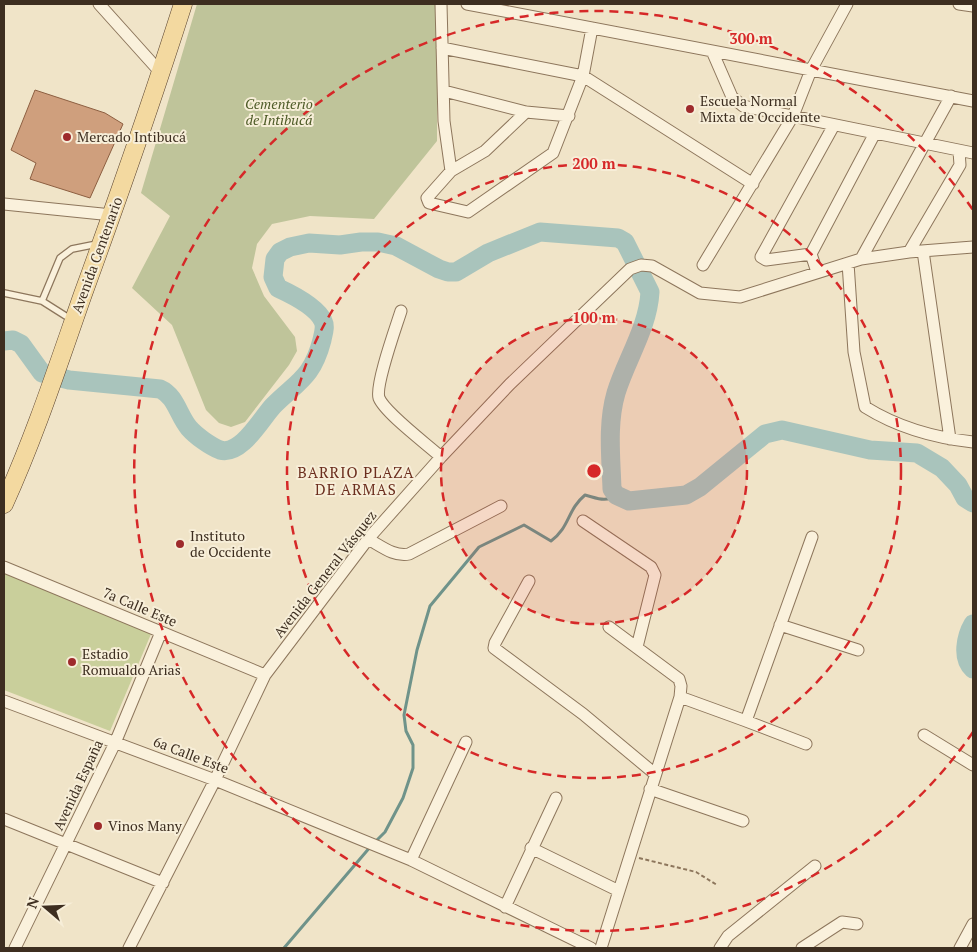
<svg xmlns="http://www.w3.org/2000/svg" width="977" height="952" font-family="'PT Serif',serif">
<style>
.green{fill:#c9cf9b}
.cemetery{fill:#bfc49a}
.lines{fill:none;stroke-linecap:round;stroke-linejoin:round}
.stream{stroke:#6f938a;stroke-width:3}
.river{stroke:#a9c4bc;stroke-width:19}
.building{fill:#cf9f7d;stroke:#8d5f41}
.service-casing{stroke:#8d765c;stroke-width:8}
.minor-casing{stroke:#8d765c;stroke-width:13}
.primary-casing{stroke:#5b4430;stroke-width:19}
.path{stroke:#8d765c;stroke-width:2;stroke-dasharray:4 2.5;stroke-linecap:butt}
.service{stroke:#faf1dc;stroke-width:5.5}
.minor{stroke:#faf1dc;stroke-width:11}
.primary{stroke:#f3d9a0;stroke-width:18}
.ring{fill:none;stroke:#d62828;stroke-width:2.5;stroke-dasharray:9 6}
.poi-dot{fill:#9e2a2b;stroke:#f7eed8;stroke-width:2}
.labels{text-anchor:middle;stroke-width:4;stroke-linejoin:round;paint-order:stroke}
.poi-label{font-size:14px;fill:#3d2e20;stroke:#f7eed8;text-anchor:start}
.park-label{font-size:14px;font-style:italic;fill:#4d5a26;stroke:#f7eed8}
.street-label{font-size:14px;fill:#3d2e20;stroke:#f7eed8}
.neighbourhood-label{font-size:15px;letter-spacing:1px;fill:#6b2e1e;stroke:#f7eed8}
.centre{fill:#d62828;stroke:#f7eed8;stroke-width:2.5}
.ring-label{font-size:15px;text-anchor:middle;font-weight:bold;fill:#d62828;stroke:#f7eed8;stroke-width:4;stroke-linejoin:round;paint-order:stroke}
</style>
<rect width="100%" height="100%" fill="#f0e4c8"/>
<path class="green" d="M4,572l147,62 -41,97 -106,-41z"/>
<path class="cemetery" d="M197,4h240v137l-63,78 -64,-3 -38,8 -15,20 -5,24 12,28 31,41 2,14 -8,14 -44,57 -14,5 -12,-4 -13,-13 -34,-85 -40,-37 38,-72 -29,-23z"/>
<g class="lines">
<path class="stream" d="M375,842l10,-10 18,-34 10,-30v-23l-7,-14 -2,-16 13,-65 13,-44 49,-59 45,-22 27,16c19,-14 16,-31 34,-46 12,3 21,8 31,0
M284,948l87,-102"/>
<path class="river" d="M4,341l9,-1 8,4 21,29 27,7 91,9c16,7 18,26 29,39 7,8 21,18 31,22 21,6 41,-31 53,-44 25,-25 39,-28 49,-66 1,-6 4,-13 1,-19 -6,-14 -32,-27 -45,-33l-5,-11 2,-18 5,-7 10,-5 19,-4 31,2 21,-3h17l18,4 43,23 9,3h8l32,-19 52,-21 78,6 7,4 25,50c-2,36 -24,68 -34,101 -9,31 -5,64 -4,96l4,6 13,6 57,-6 14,-8 65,-53 17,-4 88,20 47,3 25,15 16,17 7,13 8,5
M973,624c-7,12 -12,34 0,45"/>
</g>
<path class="building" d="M35,90l70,23 18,11 -33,74 -60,-19 6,-16 -25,-13z"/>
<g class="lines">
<g class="service-casing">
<path id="service" d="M4,293l38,8 30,19
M42,301l18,-43 12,-9 25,-5"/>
</g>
<g class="minor-casing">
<path id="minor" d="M99,4l62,69
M441,4l3,117 7,50
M467,4l506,97
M959,4l14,2
M442,48l141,28 170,108
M712,51l20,46 11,9 230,47
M444,91l82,21 43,4
M526,112l-41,39 -34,20 -24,27 2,5 39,9 85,-59 30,-77 9,-48
M4,204l108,11
M923,251l27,188
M909,252l51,-87 -1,-14
M811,254l-45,6 -5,-3 73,-132
M861,259l90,-163
M848,263l6,89 11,55c32,20 71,31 108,35
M703,265l90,-149 18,-46 36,-66
M817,272l-6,-18 64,-121
M401,311c-5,16 -26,74 -22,87 6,15 49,47 62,59
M583,521l68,46 4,8 -18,72
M368,539c13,7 26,18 41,15l92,-48
M4,567l261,108
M529,581l-34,62 -1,5 89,66 72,60
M780,625l78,25
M680,697l66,24 66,-184
M4,701l211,79 196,80 180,88
M746,721l60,23
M924,735l49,30
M650,789l93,32
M4,819l159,64
M531,848l88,43
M411,860l55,-118
M505,907l51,-109
M15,948l100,-205 46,-111
M129,948l86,-168 50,-105 103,-136 73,-82 69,-73 120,-115 11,-4 11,1 48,27 40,4 121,-38 48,-7 64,-5
M601,948l79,-251 1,-11 -2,-7 -70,-52
M720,948l8,-12 87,-70
M802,948l40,-26 15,2
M960,948l13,-24"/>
</g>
<g class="primary-casing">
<path id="primary" d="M4,504c31,-68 54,-139 79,-210 35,-96 69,-193 100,-290"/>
</g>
<path class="path" d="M639,858l57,14 21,13"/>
<use href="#service" class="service"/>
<use href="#minor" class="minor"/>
<use href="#primary" class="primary"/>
</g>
<circle cx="594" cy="471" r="153" fill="#d62828" fill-opacity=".12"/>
<g class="ring">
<circle cx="594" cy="471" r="153"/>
<circle cx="594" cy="471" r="307"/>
<path d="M973 732A460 460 0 1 1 973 210"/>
</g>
<g class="poi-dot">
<circle cx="690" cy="109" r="5"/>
<circle cx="67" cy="137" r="5"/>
<circle cx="180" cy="544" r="5"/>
<circle cx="72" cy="662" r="5"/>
<circle cx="98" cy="826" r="5"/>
</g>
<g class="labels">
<g class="poi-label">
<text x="700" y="106">Escuela Normal<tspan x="700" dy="16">Mixta de Occidente</tspan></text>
<text x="77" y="142">Mercado Intibucá</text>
<text x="190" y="541">Instituto<tspan x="190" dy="16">de Occidente</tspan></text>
<text x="82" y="659">Estadio<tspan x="82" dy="16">Romualdo Arias</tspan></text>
<text x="108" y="831">Vinos Many</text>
</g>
<g class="park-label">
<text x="279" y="109">Cementerio<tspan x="279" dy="16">de Intibucá</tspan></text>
</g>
<g class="street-label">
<text transform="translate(97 255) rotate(-70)" y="5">Avenida Centenario</text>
<text transform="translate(325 574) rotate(-52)" y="5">Avenida General Vásquez</text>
<text transform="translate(140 607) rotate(23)" y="5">7a Calle Este</text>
<text transform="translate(191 755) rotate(21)" y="5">6a Calle Este</text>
<text transform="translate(78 785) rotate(-65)" y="5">Avenida España</text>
</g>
<g class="neighbourhood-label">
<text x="356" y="478">BARRIO PLAZA<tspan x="356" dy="17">DE ARMAS</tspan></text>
</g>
</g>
<circle cx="594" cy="471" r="8" class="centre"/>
<g class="ring-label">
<text x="751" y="44">300 m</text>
<text x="594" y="169">200 m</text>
<text x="594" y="323">100 m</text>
</g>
<rect width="977" height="952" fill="none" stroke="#3d2e20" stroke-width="10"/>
<g transform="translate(45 907) rotate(289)" stroke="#f7eed8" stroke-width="4" paint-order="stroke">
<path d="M0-4L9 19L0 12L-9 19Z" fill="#3d2e20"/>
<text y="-8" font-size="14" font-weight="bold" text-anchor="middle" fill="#3d2e20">N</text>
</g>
</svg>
